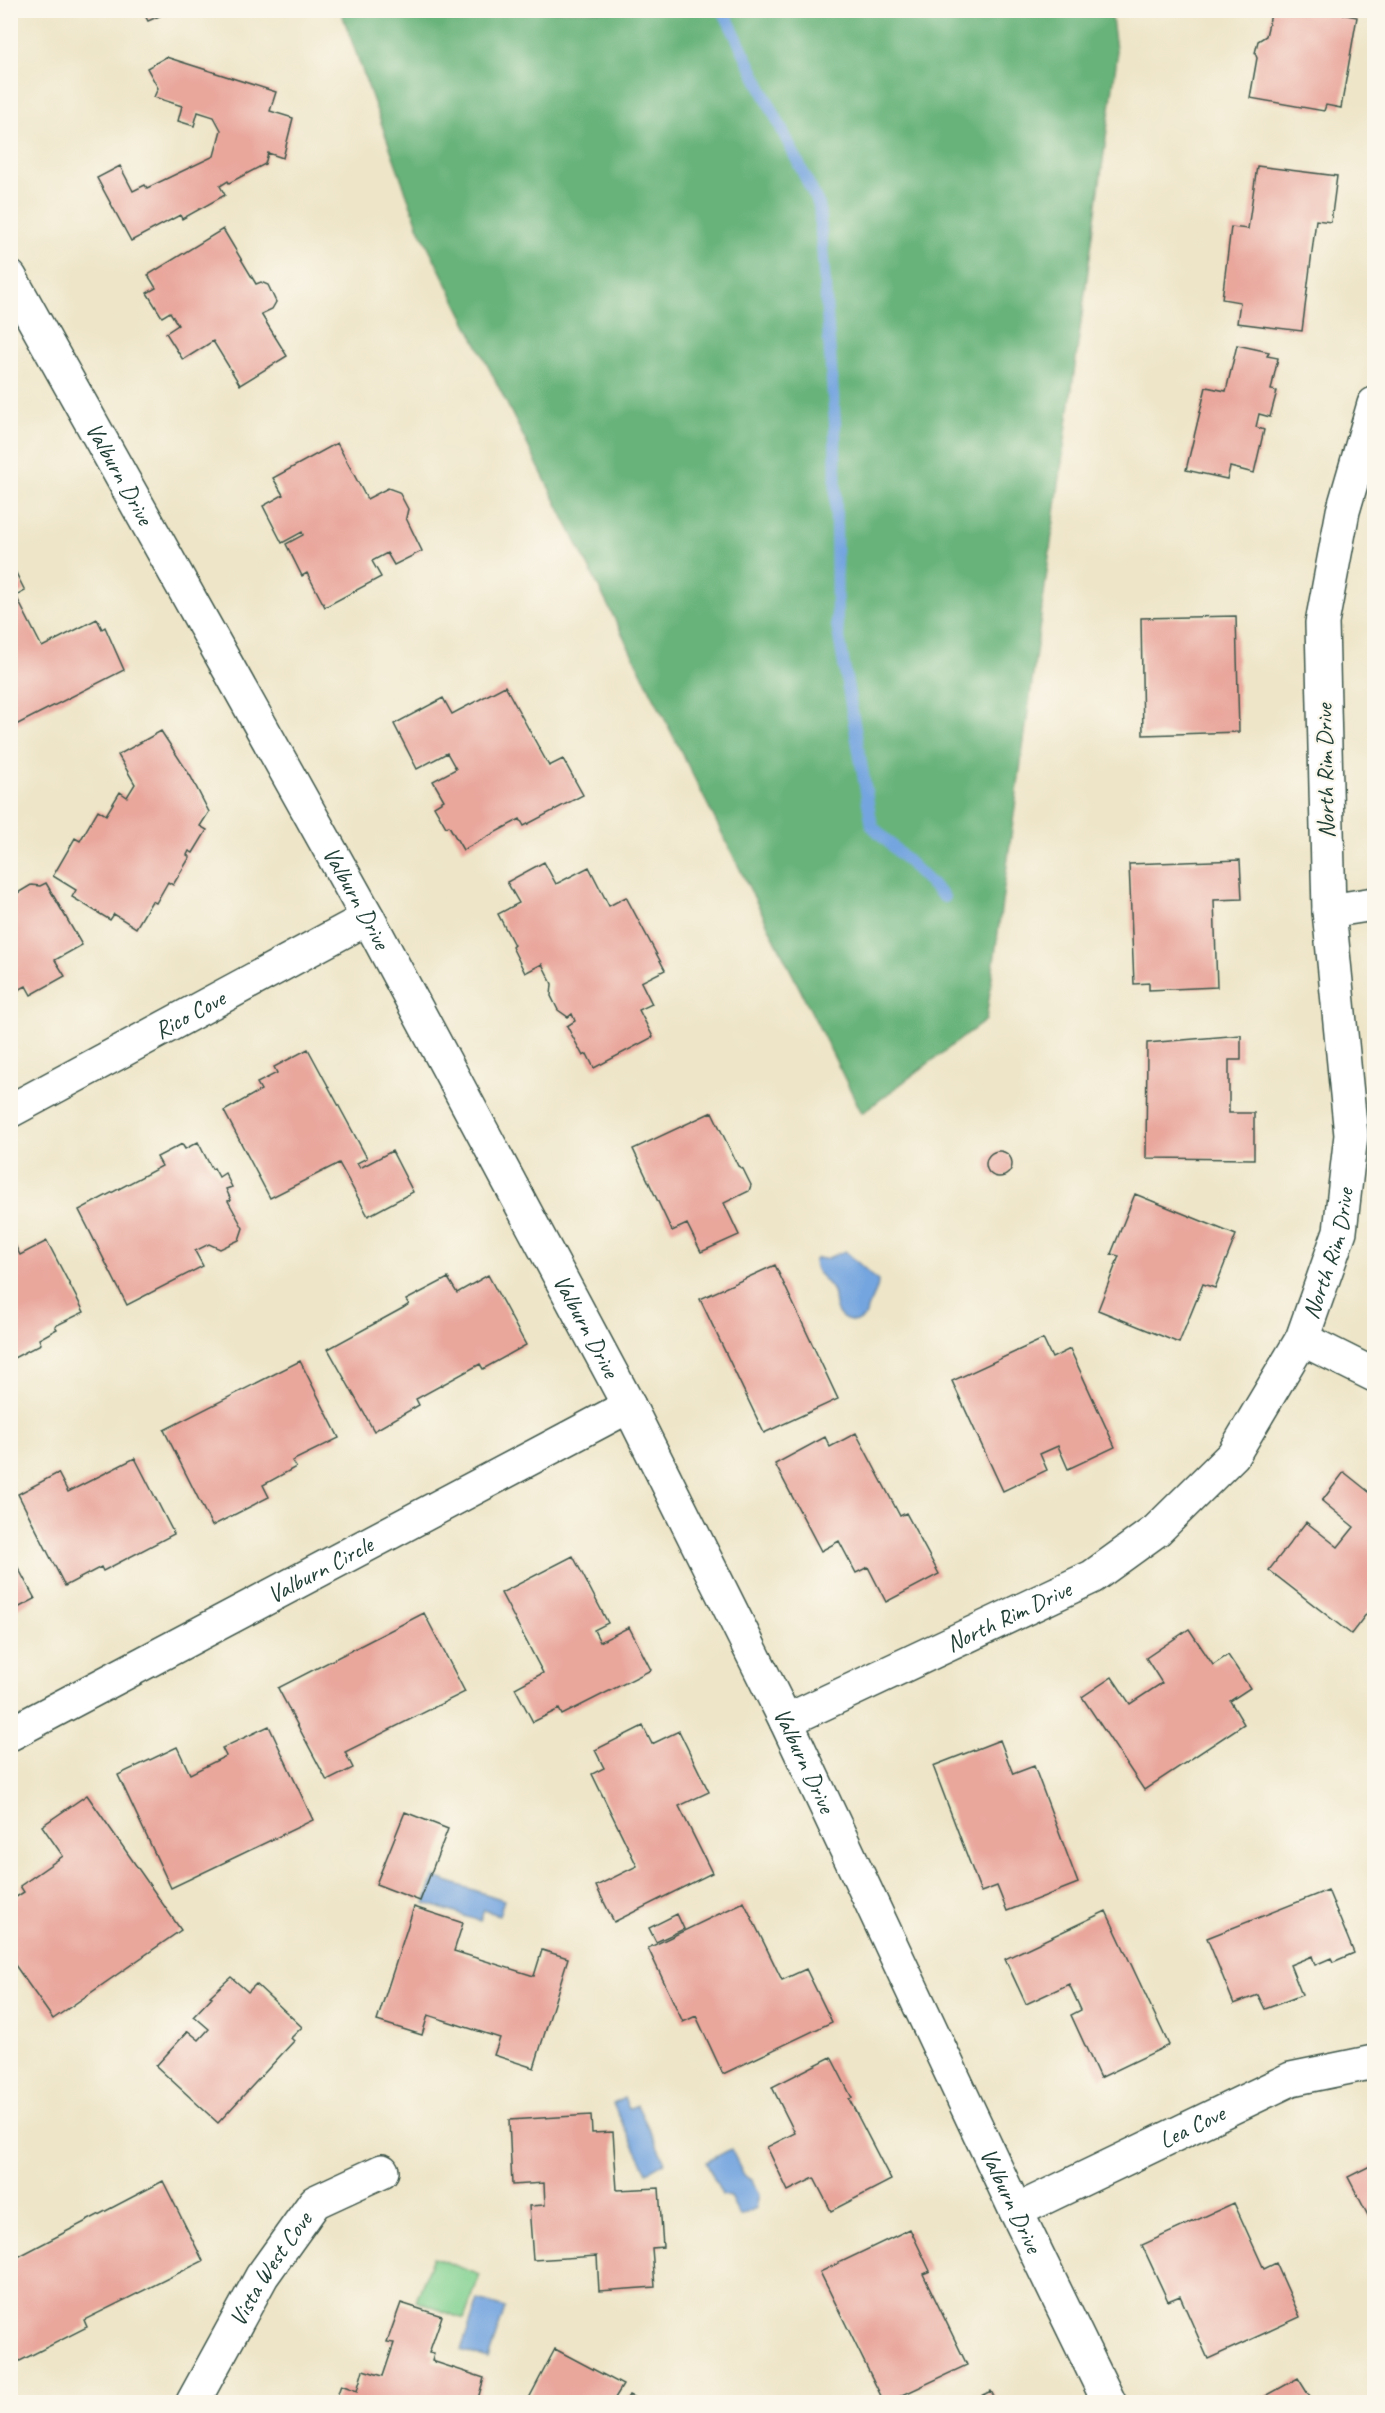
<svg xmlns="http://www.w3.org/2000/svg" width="1385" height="2413" font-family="Caveat,sans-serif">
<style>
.green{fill:#81d190;stroke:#508762;stroke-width:1.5}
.forest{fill:#68b37a;stroke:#447857;stroke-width:1.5}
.water{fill:#75a5df;stroke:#4a718a;stroke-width:1.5}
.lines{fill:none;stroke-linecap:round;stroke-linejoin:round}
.stream{stroke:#75a5df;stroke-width:12}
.building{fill:#e9a69b}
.street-casing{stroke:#3e564a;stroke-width:36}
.street{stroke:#fff;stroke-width:33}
.labels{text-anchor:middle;stroke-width:4.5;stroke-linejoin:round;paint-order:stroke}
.street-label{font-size:24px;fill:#1f3d34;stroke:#fbf7ec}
</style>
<rect width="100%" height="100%" fill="#fbf7ec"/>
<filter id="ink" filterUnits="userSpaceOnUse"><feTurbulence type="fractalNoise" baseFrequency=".0167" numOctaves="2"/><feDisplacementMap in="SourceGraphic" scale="12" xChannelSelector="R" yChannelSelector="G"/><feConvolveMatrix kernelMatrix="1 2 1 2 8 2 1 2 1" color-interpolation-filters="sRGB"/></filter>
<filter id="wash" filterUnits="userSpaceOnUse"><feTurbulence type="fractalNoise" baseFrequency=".008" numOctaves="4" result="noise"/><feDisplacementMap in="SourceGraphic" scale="24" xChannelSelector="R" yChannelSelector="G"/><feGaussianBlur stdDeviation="1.35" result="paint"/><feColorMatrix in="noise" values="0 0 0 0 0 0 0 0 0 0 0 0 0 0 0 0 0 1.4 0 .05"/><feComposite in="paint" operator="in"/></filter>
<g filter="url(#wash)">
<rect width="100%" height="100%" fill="#eee5c8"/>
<path class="green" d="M433,2257l47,18 -16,44 -48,-18z"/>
<path class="forest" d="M341,11h770l6,46 -131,963 -124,93 -443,-885z"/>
<path class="water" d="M845,1251l33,30c0,12 -6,16 -10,26 -3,6 0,4 -3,9 -7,10 -24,5 -28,-5 -4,-7 -1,-16 -6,-23 -8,-11 -16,-13 -17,-27l3,-3 8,1z
M434,1877l70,23 -5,15 -15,-5 -4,11 -55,-18z
M624,2098l5,11 8,-4 28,57 -18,10 -34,-68z
M731,2149l13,26 8,5 7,15 -3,13 -16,8 -10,-19 -8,-2 -16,-33z
M478,2300l27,8 -17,51 -27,-9z"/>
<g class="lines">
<path class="stream" d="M723,10l96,195 16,217 2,203 35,201 72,71"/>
</g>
<g id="blocks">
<path class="building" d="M142,10h31l-25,11z
M1272,10h49l36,7 -16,91 -15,-3 -2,6 -74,-13 7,-40 -2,-5 3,-12 8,-5z
M166,57l110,35 -6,19 23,7 -10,40 -15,-5 -3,11 -36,19 -1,-2 -8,5 5,9 -43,24 -2,-4 -49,26 -34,-63 23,-12 13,25 12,-6 2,3 67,-32 7,-26 -7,-13 -16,-5 -4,14 -16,-5 4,-15 -28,-9 4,-9 -11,-20z
M1257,166l80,10 -6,46 -15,-2 -14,111 -65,-8 3,-21 -18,-3 9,-72 17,2z
M223,229l33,55 5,-2 7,3 8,17 -4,7 -11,5 26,42 -47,29 -27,-44 -30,19 -17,-27 12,-8 -8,-13 -8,5 -15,-24 9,-5 -8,-13z
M1237,345l32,7 -2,4 11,2 -7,32 6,1 -7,26 -11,-3 -3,13 8,3 -10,43 -24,-6 -3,12 -41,-9 20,-83 20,4z
M337,443l30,56 21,-11 11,4 9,17 -2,9 16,33 -28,14 -7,-12 -15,8 9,16 -56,30 -18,-34 -5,3 -16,-32 17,-9 -1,-3 -20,11 -19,-37 20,-11 -10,-17z
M10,561l15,30 -9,5 26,51 55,-28 5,10 3,-2 19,43 -114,58z
M1236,616l3,116 -96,3 -2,-117z
M505,686l44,80 14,-7 20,36 -59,31 -4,-7 -57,31 -14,-24 -3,1 -12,-21 10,-6 -11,-19 23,-12 -9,-16 -30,16 -23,-45 49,-26 9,16z
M161,731l30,46 18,35 -9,14 7,4 -14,23 -4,-2 -2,4 3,2 -17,28 -5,-3 -12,21 -4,-2 -16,27 -22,-14 -4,6 -38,-23 4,-7 -23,-14 22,-38 5,3 18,-31 8,5 14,-23 7,5 8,-13 -17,-29z
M1240,860l2,39 -28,1 3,87 -68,3v-7l-15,1 -5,-120z
M544,862l12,22 33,-17 20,39 17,-9 39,73 -24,12 11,22 -13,6 14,27 -59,31 -7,-14 -4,2 -16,-30 8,-5 -3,-7 -4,3 -10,-7 -7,-14 1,-12 -10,-20 -17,9 -13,-26 2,-2 -16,-31 21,-11 -12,-21z
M46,883l36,62 -27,15 10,16 -34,19 -5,-9 -15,8 -1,-104 6,10v-6l15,-9 9,1z
M1241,1035v25h-12v53h25v46l-108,-1 1,-115z
M308,1049l59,109 -10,5 3,5 32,-17 21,41 -45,24 -29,-53 -69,35 -46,-87 37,-21 -4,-7 20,-10 -3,-6z
M712,1112l26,54 5,3 8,16 -2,6 -25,12 15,32 -38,17 -14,-28 -15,7 -39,-82z
M198,1142l14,27 2,-1 5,9 6,-4 7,14 -6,2 5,11 -3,1 15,27 -4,12 -19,9 -11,-5 -14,7 8,15 -76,39 -48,-95 83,-44 -5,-9 25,-13 3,5z
M986 1164a13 13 0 1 1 26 0a13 13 0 1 1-26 0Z
M1135,1194l101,41 -21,53 -12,-4 -24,59 -81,-33 21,-54 -8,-2z
M47,1241l37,71 -29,14 2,3 -18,10 2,5 -31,16v-115l4,-2 6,12z
M775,1265l63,134 -74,34 -64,-134z
M488,1275l38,70 -43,24 -3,-5 -64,35 3,6 -45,26 -46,-82 75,-41 6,-4 -3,-4 42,-22 9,15z
M1043,1339l9,19 18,-9 45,98 -47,22 -10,-23 -18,8 7,16 -44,21 -51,-110z
M300,1361l39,77 -47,23 4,6 -33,18 6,12 -57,29 -48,-96z
M856,1433l44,83 6,-3 33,61 -53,28 -18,-35 -12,6 -17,-32 -18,10 -46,-87 50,-27 5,10z
M135,1458l39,76 -71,37 -2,-4 -36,19 -47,-92 40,-21 10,19z
M1344,1472l30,24v108l-23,30 -82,-64 37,-48 32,25 16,-20 -32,-26z
M10,1553l25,46 -25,13z
M573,1556l35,67 -14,7 6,12 29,-15 22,43 -89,45 -3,-6 -26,13 -18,-34 28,-15 -42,-80z
M424,1613l41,79 -120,60 8,16 -26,13 -49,-93z
M1189,1629l24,36 15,-10 22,33 -20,13 14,23 -100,66 -62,-93 30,-20 18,27 32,-21 -16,-25z
M269,1726l44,94 -142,68 -53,-113 59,-28 13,27 36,-18 -4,-8z
M643,1726l9,18 27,-13 30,61 -30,14 33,67 -98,49 -18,-36 41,-20 -45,-92 12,-6 -9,-18z
M1000,1740l13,34 21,-8 44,117 -71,28 -10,-25 -16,6 -48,-126z
M87,1795l94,135 -128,89 -43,-61v-57l14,-9 -4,-6 43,-30 -21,-30z
M405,1812l43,17 -28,72 -44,-17z
M1328,1890l26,63 -21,9 -2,-4 -16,7 -3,-9 -22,9 12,30 -37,14 -7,-14 -24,9 -27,-66z
M744,1902l38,78 24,-11 26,53 -109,52 -27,-58 -13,6 -35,-74z
M414,1907l49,16 -9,28 80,25 8,-26 26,8 -34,110 -40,-13 6,-17 -72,-23 -6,20 -45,-14z
M1106,1911l63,134 -69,33 -29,-63 10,-5 -12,-26 -43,20 -21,-45z
M677,1914l7,15 -28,13 -7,-14z
M231,1977l17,15 8,-8 46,43 -11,11 3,3 -76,82 -62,-57 32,-35 11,9 10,-11 -15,-13 18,-19 -2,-1z
M831,2057l21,41 -3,1 42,81 -60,31 -17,-33 -26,13 -21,-44 28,-14 -23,-46z
M591,2115l1,18 21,-1 4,58 42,-2 4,59 -11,1 3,39 -56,4 -2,-35 -64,4 -4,-54 16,-1 -1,-22 -32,2 -3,-65z
M1374,2164v63l-26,-50z
M163,2181l40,80 -119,59 3,7 -75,38 -2,-104z
M1234,2203l30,66 12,-6 24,54 -92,42 -28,-63 -12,5 -26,-56z
M910,2229l20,42 -7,3 44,91 -79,37h-4l-64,-130z
M401,2303l41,13 -13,37 5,1 -2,7 52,17 -7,24h-142l6,-17 16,6 6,-21 20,6 11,-33 -7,-1z
M555,2349l68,36 -8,13 8,4h-96z
M1298,2378l15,24h-58z
M991,2391l6,11h-29z
M629,2395l14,7h-18z"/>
</g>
</g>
<g filter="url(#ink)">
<use href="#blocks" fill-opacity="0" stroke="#3e564a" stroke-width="1.5"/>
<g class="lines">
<g class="street-casing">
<g id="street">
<path id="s1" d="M10,277l358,641 261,488 157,315 230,490 93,191"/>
<path d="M1329,911l45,-7"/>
<path id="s2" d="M10,1111l358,-193"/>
<path d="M1302,1339l72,36"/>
<path id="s3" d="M786,1721l306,-144 65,-47 76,-75 69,-116 38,-108 11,-96 -22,-224 -7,-288 21,-112 31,-107"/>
<path id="s4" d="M10,1734l619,-328"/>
<path id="s5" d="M1016,2211l275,-132 83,-17"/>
<path id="s6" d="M193,2402l69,-126 53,-74 67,-31"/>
</g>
</g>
<use href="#street" class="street"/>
</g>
</g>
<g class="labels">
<g class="street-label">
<text dy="8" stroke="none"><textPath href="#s1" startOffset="225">Valburn Drive</textPath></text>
<text transform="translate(1325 771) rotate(-91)" y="8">North Rim Drive</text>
<text dy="8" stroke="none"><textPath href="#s1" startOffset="711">Valburn Drive</textPath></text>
<text dy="8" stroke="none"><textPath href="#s2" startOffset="204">Rico Cove</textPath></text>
<text dy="8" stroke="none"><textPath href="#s3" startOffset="750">North Rim Drive</textPath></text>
<text dy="8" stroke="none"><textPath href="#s1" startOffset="1197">Valburn Drive</textPath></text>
<text dy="8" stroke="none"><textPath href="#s4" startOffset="351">Valburn Circle</textPath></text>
<text dy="8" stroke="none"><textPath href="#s3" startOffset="246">North Rim Drive</textPath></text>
<text dy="8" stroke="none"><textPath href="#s1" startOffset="1683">Valburn Drive</textPath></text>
<text dy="8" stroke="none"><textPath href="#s5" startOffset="195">Lea Cove</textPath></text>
<text dy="8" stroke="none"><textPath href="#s1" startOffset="2169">Valburn Drive</textPath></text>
<text dy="8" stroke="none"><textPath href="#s6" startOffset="154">Vista West Cove</textPath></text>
</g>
</g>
<rect width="1385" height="2413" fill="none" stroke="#fbf7ec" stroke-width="36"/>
</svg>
